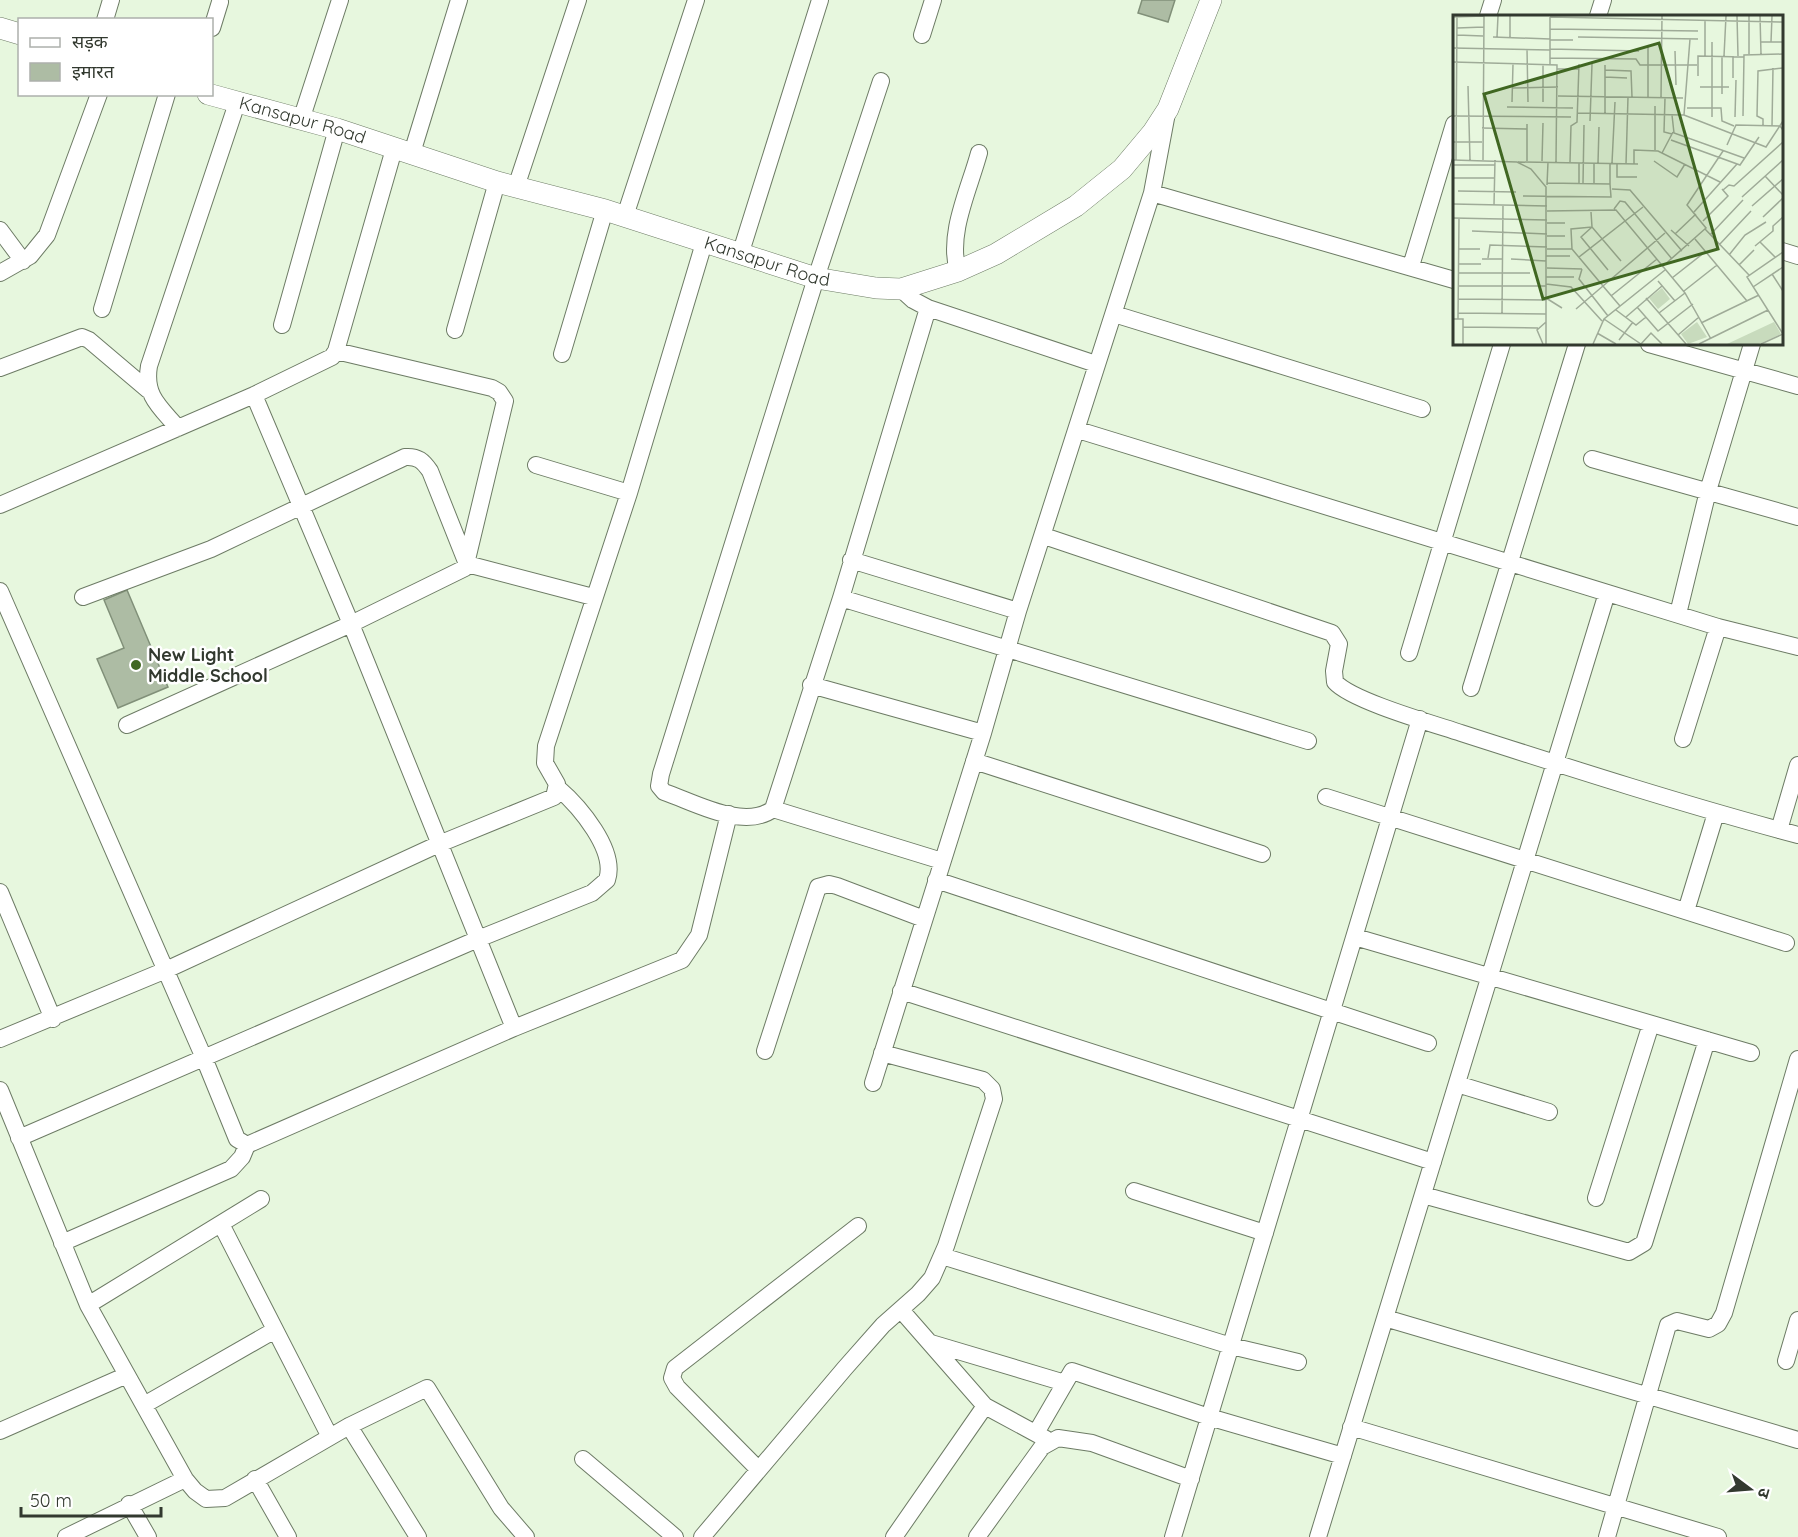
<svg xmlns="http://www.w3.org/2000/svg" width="1798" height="1537" font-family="Quicksand,'Noto Sans Devanagari',sans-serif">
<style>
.building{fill:#adbca4;stroke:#819079;stroke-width:1.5}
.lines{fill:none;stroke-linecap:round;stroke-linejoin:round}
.minor-casing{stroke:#6d7b65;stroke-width:18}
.tertiary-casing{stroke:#6d7b65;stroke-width:22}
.minor{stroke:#fff;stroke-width:16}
.tertiary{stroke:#fff;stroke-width:21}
.poi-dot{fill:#406722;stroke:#fff;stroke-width:2}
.labels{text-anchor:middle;stroke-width:5;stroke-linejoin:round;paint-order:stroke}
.street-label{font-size:18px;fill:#32392f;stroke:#fff}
.poi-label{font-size:18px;font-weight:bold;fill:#32392f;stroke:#fff;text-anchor:start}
.inset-road{fill:none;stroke:#9fab98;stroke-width:1.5}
.view{fill:#406722;fill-opacity:0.15;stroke:#406722;stroke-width:3}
.inset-edge{fill:none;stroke:#32392f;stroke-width:3}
</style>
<rect width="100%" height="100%" fill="#e7f7de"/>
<path class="building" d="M1142,0h33l-7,22 -30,-9z
M127,590l41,97 -50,21 -21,-49 27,-11 -20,-48z"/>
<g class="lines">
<g class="minor-casing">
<path id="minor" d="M1488,16l5,-16
M1598,16l5,-16
M105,20l6,-20
M212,28l8,-26
M922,35l11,-35
M881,81l-65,197 -155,496 -2,12 5,6c30,10 80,39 109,17l68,-211 87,-290
M301,120l39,-120
M412,153l47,-153
M516,187l62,-187
M1152,193l302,87
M625,216l71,-216
M0,230l23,31
M1782,251l16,5
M740,255l80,-255
M1411,266l43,-142
M958,271c-11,-37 11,-81 21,-118
M0,273l30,-17 17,-21 52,-141
M901,289l12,11 15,8 168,56
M102,309l65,-215
M1114,314l308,95
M282,325l55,-196
M455,330l42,-148
M1649,344l149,42
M562,354l43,-144
M0,368l82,-31 7,3 59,50
M254,395l97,229 163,404
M178,428c-18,-21 -34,-32 -29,-62l88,-263
M1078,430l640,197 80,20
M1592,459l206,58
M536,465l93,28
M0,505l254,-110 78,-38 4,-6 58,-202
M1044,536l288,97 7,11 -5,27 1,11c17,19 99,42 126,51 112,36 224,72 337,102
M851,560l167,51
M0,591l204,467 33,81 10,6
M83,597l128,-48 194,-92c13,-1 18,4 25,14l37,93 126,33
M841,598l467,143
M1678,614l30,-123 44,-147
M1409,653l93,-309
M811,685l172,48
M1471,688l106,-344
M127,725l224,-101 114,-56 40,-167 -6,-9 -7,-4 -156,-37
M1683,739l35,-112
M974,761l288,93
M1326,797l460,146
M773,809l169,52
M1779,830l19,-65
M936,880l492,163
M0,892l53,127
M1686,911l30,-98
M1355,937l396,116
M901,991l532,171
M0,1039l166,-69 273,-126 115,-47 3,-13 -12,-21 1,-17 83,-253 75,-250
M765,1051l53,-164 11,-3 8,2 87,33
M873,1083l110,-350 35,-122 134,-418 15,-80
M1457,1084l92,28
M0,1090l88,215 97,174 10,12 11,8 19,-1 124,-72 78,-38 74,120 25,29
M19,1138l459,-199 114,-46 15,-13c10,-30 -28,-74 -49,-92
M1134,1191l131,42
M1423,1195l206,57 15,-9 63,-203
M1596,1198l55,-174
M221,1224l109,213
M62,1243l169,-74 11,-12 5,-12 267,-117 168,-68 17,-25 30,-121
M942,1256l289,90 67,16
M88,1305l173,-106
M901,1310l84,96 61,33
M1385,1318l413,122
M931,1343l134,40
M1786,1361l12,-41
M144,1405l131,-75
M349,1426l69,111
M1351,1427l367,110
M0,1431l127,-56
M1036,1433l36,-62 137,46 134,39
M583,1459l92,78
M758,1469l-81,-82 -5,-9 3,-10 183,-142
M255,1479l33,58
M129,1504l19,33
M66,1537l119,-58
M702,1537l143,-169 38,-43 35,-31 14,-16 14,-32 48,-147 -2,-10 -9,-9 -101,-27
M894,1537l91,-131
M977,1537l65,-90 16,-9 34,5 99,36
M1173,1537l247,-818
M1318,1537l289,-944
M1607,1537l61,-212 9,-4 32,8 9,-5 6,-11 74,-254"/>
</g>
<g class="tertiary-casing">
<g id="tertiary">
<path d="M0,28l20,6"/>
<path id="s1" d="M208,94l129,35 160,53 108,28 211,68 60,10 25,1 57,-18 38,-17 80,-48 46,-37 31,-37 15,-23 43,-109"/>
</g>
</g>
<use href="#minor" class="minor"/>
<use href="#tertiary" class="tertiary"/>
</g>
<circle class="poi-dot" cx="136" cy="665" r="6"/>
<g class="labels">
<g class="street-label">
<text dy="6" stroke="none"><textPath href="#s1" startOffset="98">Kansapur Road</textPath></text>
<text dy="6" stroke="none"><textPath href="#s1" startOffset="584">Kansapur Road</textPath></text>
</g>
<g class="poi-label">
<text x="148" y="661">New Light<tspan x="148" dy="21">Middle School</tspan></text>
</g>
</g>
<g transform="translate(1453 15)">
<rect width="330" height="330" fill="#e7f7de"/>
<path d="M209,273l8,11 -12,10 -9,-11zM244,307l10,15 -19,7 -7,-10zM321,307l7,12 -22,10h-32z" fill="#c8dbbd"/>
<path class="inset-road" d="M284,1l1,40M296,1v38M307,1l1,38M0,2l31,-1M97,2l233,5M4,13l27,-1M97,14l148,2M4,20l26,1M40,22l57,2M44,22l1,-21M57,22v-21M125,22l120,2M97,25h23M308,27h22M318,27l1,-26M0,33l97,2M74,34l1,53M97,34l89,2M222,36l1,34M252,41v-35M271,41l2,-40M280,41v22M97,43l86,1 4,6h57M0,47l104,3 -1,97M90,49v38M97,49v-47M104,54h22M152,55l26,1 1,26M245,61v-20l46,1M152,62l22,1M15,71l2,74M247,72h29M60,73l45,-1M269,79v-38M105,81l125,2M195,83v-52M208,83l1,-82M212,83l-1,34 8,2M59,87l1,-38M54,92l66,1M234,93h34l1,13 12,5M125,98l106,2 82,32 17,-26M152,99v-49M219,100l2,18 70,25M231,100l6,-76M0,101l118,1M290,101l1,-61 39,-1M259,102v-75M282,102l1,-37M137,106l2,-57M310,111v-7l-6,-3 1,-45 25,-3M319,111l1,-58M29,113l45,1M218,125l69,25 19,-28M0,127h29M274,130l9,-20 44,1 3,4M202,135v-44M209,138l11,-21M0,145l64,2 14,7 15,18v157M3,145l1,-144M30,145l1,-144M74,146v-37M89,146l1,-38M201,146l23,16 8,-13M65,147l120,2M117,147l1,-36 6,-4 2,-58M141,148v21M145,148l1,-36M159,148l3,-61M164,148v14h20M173,149l2,-67M181,149v-14l24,1 62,31M0,150h42M312,161l18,19M0,163h42M126,168v-20M130,168l1,-58M157,169v-21M94,170l1,-23M159,174l18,1 52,61M270,175l6,-5 5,1 49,-44M5,176l58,1M70,181l88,1 -1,-13 -63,-1M289,182l41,-37M0,189l94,2M41,190l1,-45M299,191l31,-27M161,194l6,-8 5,1 47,57M94,196l69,-1 69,83 26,46M138,197l1,15 -11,10 27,33M241,197l43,-48M310,202l20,-19M0,203l94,2M250,206l25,-25 -6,-7M94,208h18M252,214l44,46M218,215l18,16M19,216l75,3M222,219l21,-20M257,220l33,-35M94,221h18M242,224l52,62M307,227l15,15M266,230l32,-34M302,231l18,-15v-5l10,-9M6,234h21M94,234h25l31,37 -27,23M119,234l-1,-20 21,-2 29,34M330,237l-36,25 36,57M276,240l16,-20 21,-13M93,241h24M126,242l64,-50M35,243l2,-13 57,2M29,244h20M58,244l35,2M6,249h22M286,250l15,-15M209,252l44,-39 -19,-23 36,-54M94,253l35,1M129,254l-3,10 29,37M6,258h71M319,259l11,17M93,262h28M219,263l33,-26M205,266l17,20M93,269l25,3 31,34M5,271h88M300,272l30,-20M231,276l33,-26M158,281l46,-37M93,283l16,10M193,283l40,46M5,284l88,1M167,291l-17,-20 62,-53M184,292l21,24 35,-27M163,295l20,15 10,-8M5,298l88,1M49,298l1,-108M206,298l26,-20M173,302l36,-31M0,304h10v25M5,304l1,-101M151,304l37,25 10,-11 11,11M248,308l58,-28M10,312l75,1M144,318l19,11M225,320l21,-18M166,325l14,-18M90,329l-6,-14 9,-8M140,329l11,-25 61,-49M246,329l69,-34M308,329l22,-10"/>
<path class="view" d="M206,28l59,206 -175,50 -59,-205z"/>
<rect width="330" height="330" class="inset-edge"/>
</g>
<rect x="18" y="18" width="195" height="78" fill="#ffffff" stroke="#adb0ac" stroke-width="1.5"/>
<rect x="30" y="38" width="30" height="9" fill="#ffffff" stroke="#adb0ac" stroke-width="1.5"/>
<text x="72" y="48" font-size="18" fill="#32392f">सड़क</text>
<rect x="30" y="63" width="30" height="18" fill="#adbca4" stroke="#adb0ac" stroke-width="1.5"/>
<text x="72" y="78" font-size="18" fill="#32392f">इमारत</text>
<g transform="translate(1750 1489) rotate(106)" stroke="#ffffff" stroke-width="4.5" paint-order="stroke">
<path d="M0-4.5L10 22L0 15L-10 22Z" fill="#32392f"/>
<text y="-9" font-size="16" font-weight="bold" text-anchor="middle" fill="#32392f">उ</text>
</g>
<path d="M21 1507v9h140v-9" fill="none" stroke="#32392f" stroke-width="3"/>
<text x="30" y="1507" font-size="18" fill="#32392f" stroke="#ffffff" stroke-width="4.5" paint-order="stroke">50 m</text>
</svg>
